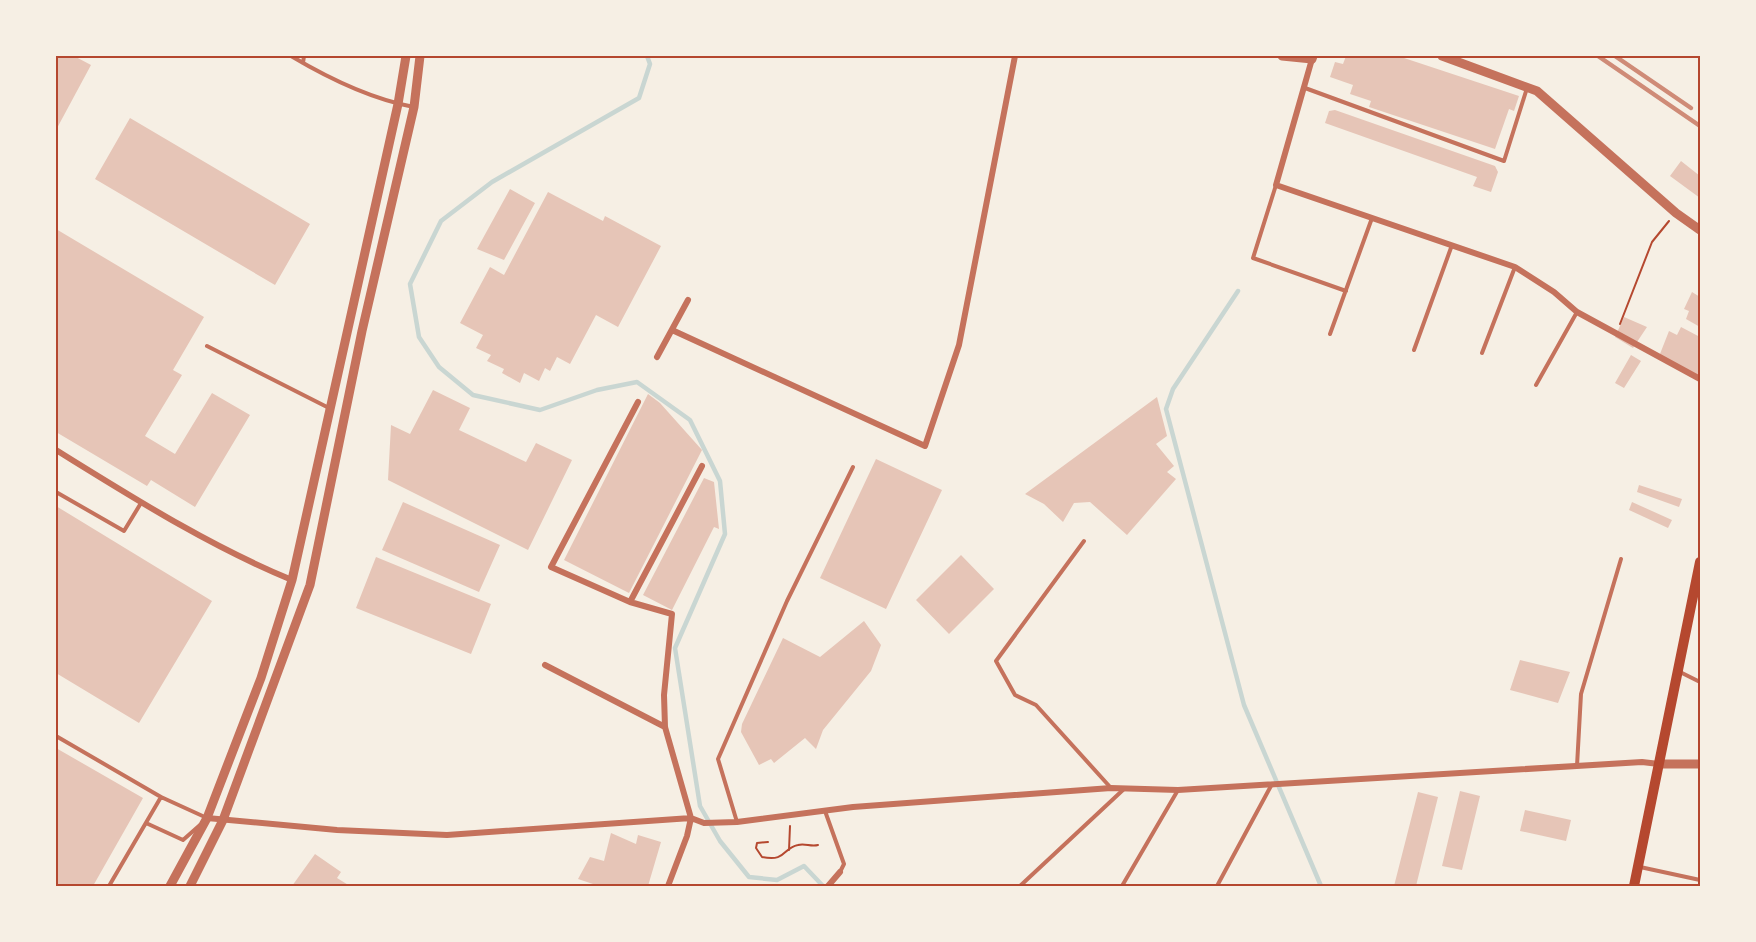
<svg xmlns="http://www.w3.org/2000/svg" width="1756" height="942" font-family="Barlow,sans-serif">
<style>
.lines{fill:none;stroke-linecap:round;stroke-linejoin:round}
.stream{stroke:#c9d6d2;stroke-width:4.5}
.building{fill:#e6c5b7}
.path{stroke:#b5482f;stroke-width:2}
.service{stroke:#c5725c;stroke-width:4}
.minor{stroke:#c5725c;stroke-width:6}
.tertiary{stroke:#c5725c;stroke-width:9}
.secondary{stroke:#b5482f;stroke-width:10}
.rail{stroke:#cf8b77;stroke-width:4.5}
.neatline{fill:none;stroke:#b5482f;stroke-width:2}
</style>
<rect width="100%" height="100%" fill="#f6efe4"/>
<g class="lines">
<path class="stream" d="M647,56l3,8 -11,34 -147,84 -51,39 -31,63 9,53 20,30 34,28 67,15 57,-20 40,-8 53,38 30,61 5,53 -50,114 25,158 20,35 29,36 28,3 27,-14 19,20
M1238,291l-65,98 -7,20 78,296 77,181"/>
</g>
<path class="building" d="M56,56h18l17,9 -35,65z
M1346,56h52l121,40 -5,15 -5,-2 -14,40 -126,-42 2,-6 -21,-7 3,-9 -23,-8 5,-15 8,2z
M1335,110l160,56 3,6 -7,20 -18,-6 4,-9 -152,-54 4,-12z
M130,118l180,106 -35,61 -180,-106z
M1681,161l19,15v22l-30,-22z
M510,189l25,14 -31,57 -27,-11z
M548,192l55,29 2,-5 56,30 -43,81 -22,-12 -26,49 -13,-7 -7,14 -5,-3 -6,13 -15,-8 -4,10 -18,-10 2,-4 -17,-8 4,-6 -15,-7 7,-13 -23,-12 30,-56 14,8z
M56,229l148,88 -31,53 9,5 -37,61 30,18 37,-61 38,22 -55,92 -44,-27 -4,6 -91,-54z
M1692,292l8,5v30l-14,-8 3,-8 -5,-2z
M1624,317l23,10 -14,21 -18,-11z
M1681,327l19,10v41l-42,-19 11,-28 8,4z
M1631,355l10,6 -17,27 -9,-5z
M433,390l37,18 -11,22 67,32 10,-19 36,17 -44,90 -140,-70 3,-55 19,9z
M648,394l12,9 42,47 -73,143 -65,-33z
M1157,397l10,39 -11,8 18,22 -7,6 9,7 -49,56 -37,-33 -16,1 -11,19 -19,-18 -19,-10z
M876,459l66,31 -56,119 -66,-31z
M704,478l10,4 5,47 -5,-2 -42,83 -29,-15z
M1639,485l43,14 -3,8 -42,-15z
M403,502l97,43 -21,47 -97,-42z
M1632,502l40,18 -4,8 -39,-18z
M56,506l156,95 -73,122 -83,-50z
M961,555l33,34 -45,45 -33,-34z
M376,557l115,47 -20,50 -115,-46z
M864,621l17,24 -10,26 -48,59 -7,19 -11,-11 -31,25 -3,-4 -12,6 -18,-33 1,-8 41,-86 37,19z
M1520,660l50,12 -12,31 -48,-13z
M56,748l87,50 -50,88h-37z
M1460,791l20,5 -18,74 -20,-4z
M1418,792l20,5 -22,89h-22z
M1525,810l46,10 -5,21 -46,-10z
M611,833l25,11 2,-9 23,7 -13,44h-56l1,-2 -15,-5 12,-22 14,4z
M315,854l26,18 -4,6 13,8h-58z"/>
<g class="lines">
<path class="path" d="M1620,324l32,-82 17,-21
M768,842l-11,1 -1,5 6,9c25,5 20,-9 36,-12 7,-2 13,2 20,0
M789,850l1,-24"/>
<path class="service" d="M291,56c37,22 79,43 123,51
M303,63l1,-7
M1305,88l199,73 23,-73
M1276,185l-23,73 93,33
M1330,334l42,-116
M207,346l122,62
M1414,350l38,-105
M1482,353l33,-86
M1536,385l41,-73
M56,492l68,39 17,-28
M1084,541l-88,120 19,34 21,10 75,83
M1680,672l20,10
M56,736l105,61 46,21
M1577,766l4,-72 40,-135
M825,811l19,53 -4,8
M737,822l-19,-63 69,-158 66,-134
M146,823l37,17 17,-15
M1640,867l60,13
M109,886l52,-89
M1020,886l104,-97
M1122,886l56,-96
M1217,886l55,-102"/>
<path class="minor" d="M1312,59l-36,126 239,82 39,25 23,20 123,67
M672,330l253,116 34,-101 56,-289
M657,357l31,-57
M638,402l-87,165 79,35 42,12 -8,81 1,32 26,91 -4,18 -19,50
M56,450c76,47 153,96 236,130
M630,602l72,-136
M545,665l120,62
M207,818l130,12 110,5 244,-17 13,5 33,-1 116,-15 258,-19 67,2 464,-28 17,2
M828,886l12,-14"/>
<path class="tertiary" d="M1282,56l30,3 1,-3
M1442,56l95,35 139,122 24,17
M1660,764h40
M170,886l37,-68 54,-140 31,-98 106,-476 8,-48
M190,886l33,-66 87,-235 52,-254 52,-224 6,-51"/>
<path class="secondary" d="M1634,886l66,-324"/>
<path class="rail" d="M1598,56l102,70
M1615,56l76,52"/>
</g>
<rect width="1756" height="942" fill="none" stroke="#f6efe4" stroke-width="114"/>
<rect x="57" y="57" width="1642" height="828" class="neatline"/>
</svg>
